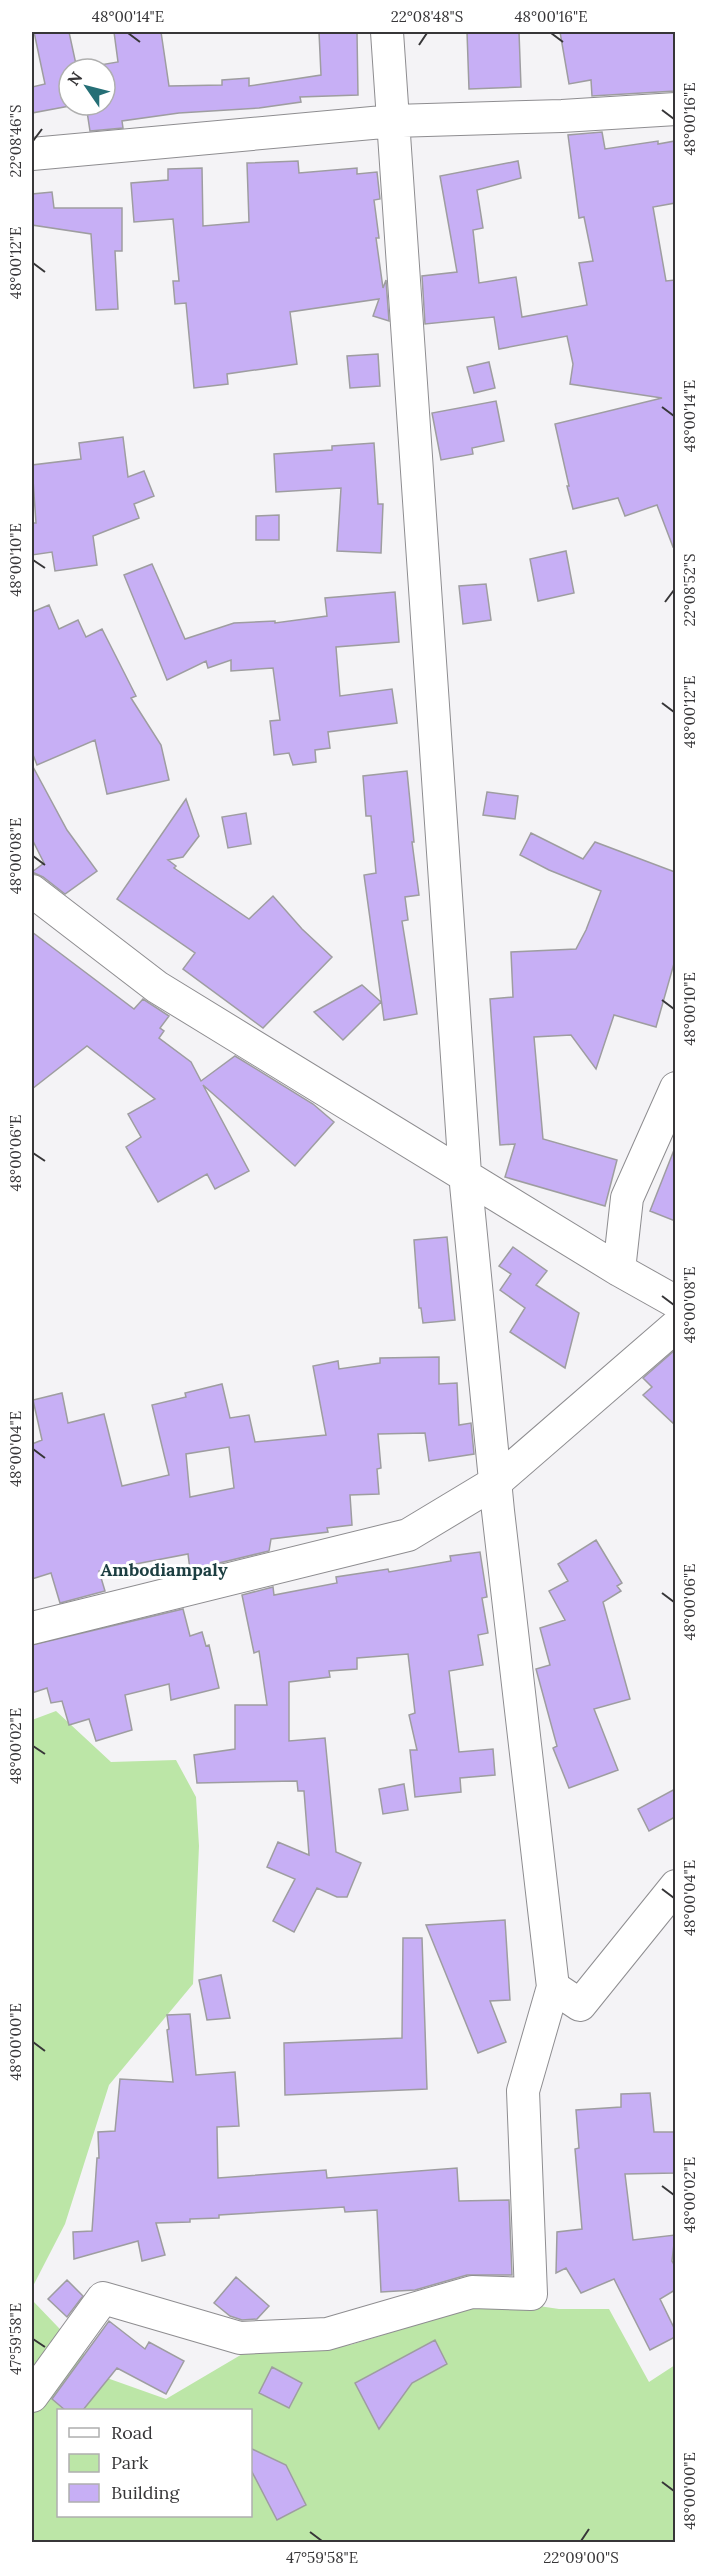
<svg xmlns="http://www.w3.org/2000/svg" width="707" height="2574" font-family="Lora,serif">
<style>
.green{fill:#bce6a7;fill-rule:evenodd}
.building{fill:#c7aff5;stroke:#9e9da0;stroke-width:1.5;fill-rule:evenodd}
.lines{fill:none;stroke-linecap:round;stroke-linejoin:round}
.minor-casing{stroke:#8e8d90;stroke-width:34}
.minor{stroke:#fff;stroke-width:32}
.ticks{fill:none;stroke:#373638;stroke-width:2}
.labels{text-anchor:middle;stroke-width:6;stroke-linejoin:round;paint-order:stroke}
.neighbourhood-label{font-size:18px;font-weight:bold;fill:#1c3e41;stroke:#fff}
.neatline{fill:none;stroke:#373638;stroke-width:2}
.ticks-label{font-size:15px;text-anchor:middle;fill:#373638}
</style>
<rect width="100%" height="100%" fill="#f4f3f6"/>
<path class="green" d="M56,1711l55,51 65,-2 20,37 3,49 -6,138 -84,101 -44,139 -33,64v-568z
M32,2300l75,78 59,21 78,-46 106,-8 147,-45 62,9h50l40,73 26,-17v177h-643zM58,2410h192v106h-192z"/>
<path class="building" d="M34,32h35l8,37 41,-7 -4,-30h47l8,54 53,-1v-5l27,-2v8l72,-11 -2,-43h38l1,63 -58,2 1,5 -42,6 -80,5 -57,8 1,7 -33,3 -4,-26h19v-36h-36v36h6l-43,8v-26l13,-3z
M467,32h52l2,55 -52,2z
M560,32h115v59l-83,5 -1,-16 -22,4z
M602,132l3,17 53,-8v3l17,-3v62l-22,4 13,74 9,-1v266l-2,1 -16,-42 -32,11 -7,-18 -45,11 -6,-23h2l-14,-62 107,-26 -92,-14 3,-20 -6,-28 -68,13 -5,-32 -69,7 -3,-48 35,-4 -17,-96 78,-15 3,17 -44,12 6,38 -10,2 6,53 37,-6 6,40 65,-12 -8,-42 14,-2 -9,-44 -5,1 -11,-83z
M298,161l1,12 58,-5v6l20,-2 3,27 -6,1 5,38h-3l7,50 3,-8 3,41 -16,-5 6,-17 -89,13 7,52 -70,10 1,10 -34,4 -8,-85 -11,1 -2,-23h6l-6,-62 -39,3 -3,-39 37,-3v-11l34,-1 1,58 46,-4 -2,-59z
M52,192l2,16h68v43h-7l3,58 -22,1 -5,-76 -59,-9v-31z
M378,354l2,32 -30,2 -3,-32z
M489,362l6,26 -21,5 -7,-26z
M496,401l8,40 -32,7 1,6 -32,6 -9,-47z
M123,437l5,40 16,-6 10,25 -20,8 5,14 -46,18 4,29 -42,6 -3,-19 -20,3v-32h4l-4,-58 49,-6 -2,-16z
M374,443l4,61h5l-2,49 -44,-2 4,-63 -65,4 -2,-38 58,-4v-4z
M279,515v25h-23v-24z
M566,551l8,42 -36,8 -8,-42z
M152,564l33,75 49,-16 41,-2v2l52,-7 -2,-18 70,-6 4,50 -63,5 4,49 52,-7 5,34 -69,9 2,16 -15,2 1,12 -23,3 -4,-12 -15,2 -4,-34 10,-1 -7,-52 -42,3v-11l-23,8 -2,-7 -39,19 -43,-105z
M486,584l5,36 -28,4 -4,-38z
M49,605l10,24 19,-9 8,17 16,-8 34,67 -5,2 30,47 8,35 -62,14 -12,-54 -58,25 -5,-13v-140z
M32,765l35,65 30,41 -32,23 -22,-17 -11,-5 12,-9 -12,-24z
M407,771l7,71h-2l7,53 -14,2 3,23 -6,1 15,93 -33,6 -20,-145 12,-2 -5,-57h-5l-3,-40z
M487,792l31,4 -3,23 -32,-4z
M186,799l13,37 -16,21 -15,3 8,6 -2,2 75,51 24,-23 29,33 30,28 -69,71 -80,-59 12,-16 -78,-54z
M246,813l5,31 -23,4 -6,-31z
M531,833l52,26 12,-17 80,30v88l-19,67 -42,-12 -18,54 -25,-34 -37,2 9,102 74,21 -12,46 -100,-29 10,-33 -15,1 -10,-146 23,-2 -2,-45 65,-3 10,-19 15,-39 -52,-21 -29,-15z
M32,932l102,77 9,-10 26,17 -9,12 4,3 -5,7 32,24 10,19 34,-25 78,48 21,18 -39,44 -92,-81 46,86 -34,18 -8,-15 -49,28 -32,-55 15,-10 -13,-23 27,-15 -68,-53 -55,43z
M362,985l19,17 -38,38 -29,-28z
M674,1150h1v71l-25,-10z
M447,1237l8,83 -32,3 -2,-15h-2l-5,-68z
M513,1247l34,24 -11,14 43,28 -14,55 -55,-36 15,-24 -25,-18 11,-16 -12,-8z
M675,1350v75l-32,-30 9,-8 -9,-9z
M439,1357v27l18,-1 2,42 12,-2 3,31 -45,7 -4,-28 -47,1 3,34 -4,1 2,25 -29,1 2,30 -25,3 1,4 -57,7 -2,12 -79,19 -2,-16 -89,17 6,20 -45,12 -9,-30 -19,6v-135l10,-4 -9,-40 29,-7 6,30 36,-9 18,72 47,-11 -17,-70 34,-8 -1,-4 37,-9 8,34 19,-3 6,27 71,-7 -13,-69 25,-5 1,8 41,-6v-5zM229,1447l5,41 -44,9 -4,-43z
M596,1540l26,43 -5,3 4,5 -18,11 27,97 -36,10 24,61 -49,18 -16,-40 4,-2 -21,-77 14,-4 -10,-37 25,-8 -16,-29 19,-10 -10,-17z
M480,1552l7,45 -5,1 6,35 -10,2 5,30 -34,6 10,81 34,-3 2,26 -35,3 1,14 -46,5 -5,-47h7l-8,-35 6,-2 -7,-59 -51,4v11l-28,2 1,6 -41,5v59l36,-3 11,114 25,11 -14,34h-10l-20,-9 -23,44 -21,-11 22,-42 -28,-12 11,-25 31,13 -5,-64h-6l-1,-10 -100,2 -3,-28 41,-6v-44h32l-8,-54 -5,2 -12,-58 31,-8 1,8 63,-12 -1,-6 52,-8 1,3 62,-11 -1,-5z
M183,1609l7,27 12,-4 4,14 3,-1 10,43 -48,12 -2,-16 -44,11 7,35 -36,11 -7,-22 -20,6 -7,-24 -11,2 -4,-15 -15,5v-48z
M404,1784l4,26 -25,4 -4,-25z
M675,1789v28l-26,14 -11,-22z
M505,1920l5,80 -20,1 16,41 -28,11 -52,-128z
M403,1938h19l5,151 -142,6 -1,-52 118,-5z
M221,1975l9,43 -23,2 -8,-40z
M190,2014l6,61 39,-3 4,54 -22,1 1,51 108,-8 1,8 130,-10 2,33 50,-1 3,75h-45l-52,15 -34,2 -4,-82 -32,2 -1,-5 -125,8v3l-29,1v3l-34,1 9,32 -23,6 -4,-20 -64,18 -1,-27 19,-1 5,-73h2l-1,-26 17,-1 5,-52 53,3 -6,-52 2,-1 -2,-14z
M650,2093l4,39h21v41l-50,1 8,66 42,-5 -3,26 3,5v24l-15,9 15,31v7l-25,13 -36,-71 -33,14 -15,-25 -10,5 1,-41 25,-3 -7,-80 4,-1 -3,-38 45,-3v-13z
M236,2277l33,29 -12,13 -15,1 -12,-4 -16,-13z
M67,2280l16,16 -16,21 -19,-18z
M109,2321l36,28 4,-7 35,19 -18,33 -49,-26 -34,42h-18l-13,-11z
M435,2340l12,24 -35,19 -33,46 -24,-46z
M272,2367l30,16 -13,25 -30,-15z
M250,2448l36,17 20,40 -29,15 -27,-52z"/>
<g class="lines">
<g class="minor-casing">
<path id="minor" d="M387,32l78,1142 33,337 55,476 27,18 96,-119
M32,154l362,-33 168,-5 114,-7
M32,891l125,96 462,283 57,32
M619,1270l8,-72 49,-110
M32,1628l376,-93 88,-53 180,-156
M32,2396l71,-98 137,40 87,-4 145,-42 59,2 -8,-203 30,-104"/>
</g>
<use href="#minor" class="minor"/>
</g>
<path class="ticks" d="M128,33l12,9M551,33l12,9M419,45l8,-12M662,110l12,9M33,141l9,-12M33,263l12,9M662,407l12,9M33,560l12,8M665,602l9,-12M662,703l12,9M33,856l12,9M662,1000l12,9M33,1153l12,8M662,1296l12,9M33,1449l12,9M662,1593l12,9M33,1746l12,8M662,1889l12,9M33,2042l12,9M662,2186l12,9M33,2339l12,8M662,2482l12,9M310,2532l12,9M581,2541l8,-12"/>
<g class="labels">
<g class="neighbourhood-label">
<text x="164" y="1576">Ambodiampaly</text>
</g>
</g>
<rect width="707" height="2574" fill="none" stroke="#ffffff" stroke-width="66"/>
<rect x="57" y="2409" width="195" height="108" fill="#ffffff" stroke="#afafaf" stroke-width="1.5"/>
<rect x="69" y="2428" width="30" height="9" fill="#ffffff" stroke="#afafaf" stroke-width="1.5"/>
<text x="111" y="2439" font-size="18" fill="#373638">Road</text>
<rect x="69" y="2454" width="30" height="18" fill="#bce6a7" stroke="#afafaf" stroke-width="1.5"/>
<text x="111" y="2469" font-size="18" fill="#373638">Park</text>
<rect x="69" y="2484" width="30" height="18" fill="#c7aff5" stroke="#afafaf" stroke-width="1.5"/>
<text x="111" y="2499" font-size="18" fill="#373638">Building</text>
<g transform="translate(87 87) rotate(305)"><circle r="28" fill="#ffffff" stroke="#afafaf" stroke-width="1.5"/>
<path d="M0-4.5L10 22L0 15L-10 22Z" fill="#256f76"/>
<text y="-9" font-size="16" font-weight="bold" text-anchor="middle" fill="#373638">N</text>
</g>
<rect x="33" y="33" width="641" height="2508" class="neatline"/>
<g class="ticks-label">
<text x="128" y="22">48°00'14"E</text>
<text x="427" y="22">22°08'48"S</text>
<text x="551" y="22">48°00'16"E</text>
<text transform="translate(690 119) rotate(-90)" y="5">48°00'16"E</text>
<text transform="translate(16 141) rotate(-90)" y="5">22°08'46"S</text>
<text transform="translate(16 263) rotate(-90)" y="5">48°00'12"E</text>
<text transform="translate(690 416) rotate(-90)" y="5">48°00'14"E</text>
<text transform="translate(16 560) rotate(-90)" y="5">48°00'10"E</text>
<text transform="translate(690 590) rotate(-90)" y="5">22°08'52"S</text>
<text transform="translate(690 712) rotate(-90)" y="5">48°00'12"E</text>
<text transform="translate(16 856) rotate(-90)" y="5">48°00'08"E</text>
<text transform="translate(690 1009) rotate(-90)" y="5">48°00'10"E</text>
<text transform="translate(16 1153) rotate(-90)" y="5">48°00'06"E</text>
<text transform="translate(690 1305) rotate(-90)" y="5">48°00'08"E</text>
<text transform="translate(16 1449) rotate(-90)" y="5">48°00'04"E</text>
<text transform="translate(690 1602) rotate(-90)" y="5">48°00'06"E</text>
<text transform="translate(16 1746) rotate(-90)" y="5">48°00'02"E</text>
<text transform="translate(690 1898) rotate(-90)" y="5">48°00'04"E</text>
<text transform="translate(16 2042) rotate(-90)" y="5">48°00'00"E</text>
<text transform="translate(690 2195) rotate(-90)" y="5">48°00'02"E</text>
<text transform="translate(16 2339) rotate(-90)" y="5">47°59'58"E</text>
<text transform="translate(690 2491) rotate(-90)" y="5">48°00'00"E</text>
<text x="322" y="2563">47°59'58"E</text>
<text x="581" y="2563">22°09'00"S</text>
</g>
</svg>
